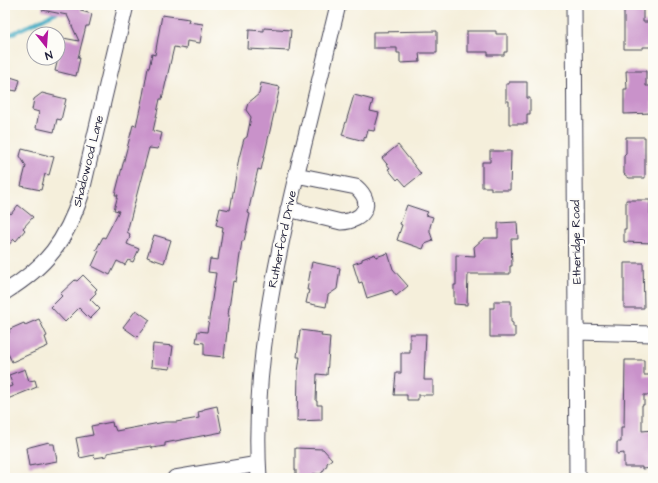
<svg xmlns="http://www.w3.org/2000/svg" width="658" height="483" font-family="'Architects Daughter',sans-serif">
<style>
.lines{fill:none;stroke-linecap:round;stroke-linejoin:round}
.stream{stroke:#43abc3;stroke-width:4}
.building{fill:#c992ca}
.street-casing{stroke:#424153;stroke-width:17}
.street{stroke:#fff;stroke-width:15}
.labels{text-anchor:middle;stroke-width:4;stroke-linejoin:round;paint-order:stroke}
.street-label{font-size:12px;fill:#22223b;stroke:#fdfcf7}
</style>
<rect width="100%" height="100%" fill="#fdfcf7"/>
<filter id="ink" filterUnits="userSpaceOnUse"><feTurbulence type="fractalNoise" baseFrequency=".025" numOctaves="2"/><feDisplacementMap in="SourceGraphic" scale="8" xChannelSelector="R" yChannelSelector="G"/><feConvolveMatrix kernelMatrix="1 2 1 2 8 2 1 2 1" color-interpolation-filters="sRGB"/></filter>
<filter id="wash" filterUnits="userSpaceOnUse"><feTurbulence type="fractalNoise" baseFrequency=".012" numOctaves="4" result="noise"/><feDisplacementMap in="SourceGraphic" scale="16" xChannelSelector="R" yChannelSelector="G"/><feGaussianBlur stdDeviation="0.9" result="paint"/><feColorMatrix in="noise" values="0 0 0 0 0 0 0 0 0 0 0 0 0 0 0 0 0 1.4 0 .05"/><feComposite in="paint" operator="in"/></filter>
<g filter="url(#wash)">
<rect width="100%" height="100%" fill="#f5efdb"/>
<g class="lines">
<path class="stream" d="M5,37l56,-27"/>
</g>
<g id="blocks">
<path class="building" d="M43,5h39l-1,6 11,3 -3,12h-3l-8,32h2l-4,18 -21,-5 8,-33 16,3 -12,-26 -25,-5z
M624,8h19v14h10v25h-10v2h-19z
M162,15l27,4 -1,3 15,2 -3,19 -13,-2 -1,8 -12,-2 -12,52h-2l-7,32 9,2 -4,16 -9,-1 -22,84 3,2 -1,2 1,1 -3,7 12,5 -6,13 -5,-2 -3,5 -8,-4 -7,14 -18,-9 7,-15 -3,-1 7,-13 2,1 14,-27 -5,-1 4,-15h-3l18,-70 3,1 7,-31 5,-27h1l3,-14 3,1z
M264,28l27,2 -2,21 -41,-2 1,-19 15,1z
M437,31v22h-18l1,9 -20,1v-10h-3v-5h-24v-16z
M467,31h29v3h11v18h-3v3h-16v-3h-21z
M626,71h20v15h5l1,27 -28,1v-25h3z
M7,76l13,4 -3,11 -12,-2z
M509,82h18v16h3v16h-3v10h-18v-23h-3v-17h3z
M261,83l19,4 -19,83 -3,-1 -4,17 -6,27 2,1 -6,27h-2l-6,41 -3,-1 -5,34h1l-5,42 -20,-2v-12l-8,-1 2,-11 9,1 9,-59 -8,-1 2,-13 8,1 5,-33 -7,-2 4,-17 10,2 9,-52 5,-19 3,-2 4,-20 -5,-7 2,-7 11,-9z
M42,93l24,6 -5,21 -4,-1 -3,13 -18,-4 3,-16 -7,-2 2,-11z
M354,95l19,5 -3,11 9,2 -5,18 -6,-1 -2,8 -2,-1v4l-22,-6z
M626,137h19v41h-16l-5,-4v-19l2,-2z
M398,145l23,29 -15,12 -7,-8 -2,2 -9,-11 2,-1 -8,-10z
M22,149l32,8 -5,18 -4,-1 -4,16 -20,-4 5,-20 -6,-10z
M490,151h21l-1,39h-19v-3h-9v-25h8z
M626,200h24v14h3v29l-29,-1v-13h2z
M18,205l15,12 -10,11 2,2 -9,11 -2,-2 -9,10v-40l6,5z
M407,205l21,7 -2,3 7,2 -3,10v5l3,9 -8,3 -2,5 -26,-9 5,-15 -2,-1z
M517,222l1,17h-7l1,27h-2v8h-42l-1,31 -13,-1v-19h2v-30l19,1 -1,-9 10,-9h14v-15z
M154,235l17,5 -7,23 -17,-6z
M388,253l5,16 15,17 -12,10 -4,-6 -25,8 -5,-16 -3,1 -6,-19 9,-3v-2l13,-5 1,3z
M312,262l28,6 -3,21 -9,6 -2,12 -20,-4 3,-13h-2z
M624,263h19l1,45h-20z
M83,275l14,14 -2,2 1,2 -6,6 10,10 -10,10 -11,-11 -14,14 -14,-15 11,-11 -2,-2 15,-14 2,1z
M494,301h17v21l2,1v4h2v10h-25v-29h4z
M136,310l14,10 -13,17 -14,-10z
M39,319l8,17 -2,1 3,9 -36,16 -7,-15v-12l5,-3 -2,-2 16,-7 1,2z
M300,330l22,3 -1,3 9,1 -3,38 -10,-1 -1,27h1v4h5v15l-25,1 1,-49 2,-15h-3z
M410,334h16l-2,46h9v15h-15v5h-11v-5h-13l2,-22h5v-20h9z
M153,344l20,2 -3,23 -19,-2z
M625,360h19v15h9v20h-9v10h-2v26l11,-1v38l-11,1v-2h-18v-14l-7,1v-12h4v-15h3z
M25,369l4,12 6,-1 2,7 -32,13v-12l8,-2 -4,-11z
M217,406l5,26 -57,11v3l-13,2 -1,-2 -28,4 -16,3v3l-12,2 -1,-3 -14,3 -4,-20 17,-3 -2,-9 21,-4 1,5 1,-1 2,5 49,-9h11l23,-4 -1,-6 5,-1 1,-2z
M49,442l1,2h4l3,17 -28,5 -3,-18z
M295,448l28,1 9,10 -5,4v2l-6,9h-8v4h-17v-8h-1z"/>
</g>
</g>
<g filter="url(#ink)">
<use href="#blocks" fill-opacity="0" stroke="#424153" stroke-width="1"/>
<g class="lines">
<g class="street-casing">
<path id="street" d="M574,5l3,473
M288,209l53,13c23,-1 34,-19 15,-35l-60,-12
M5,292c42,-26 61,-51 76,-97l45,-190
M577,332l76,2
M175,478l83,-14
M259,478c-7,-110 17,-220 43,-326 12,-49 24,-98 36,-147"/>
</g>
<use href="#street" class="street"/>
</g>
</g>
<g class="labels">
<g class="street-label">
<text transform="translate(88 161) rotate(-76)" y="4">Shadowood Lane</text>
<text transform="translate(282 239) rotate(-78)" y="4">Rutherford Drive</text>
<text transform="translate(576 242) rotate(-91)" y="4">Etheridge Road</text>
</g>
</g>
<rect width="658" height="483" fill="none" stroke="#fdfcf7" stroke-width="20"/>
<g transform="translate(46 46) rotate(163)"><circle r="19" fill="#fdfcf7" stroke="#a5a5ac"/>
<path d="M0-3L7 15L0 10L-7 15Z" fill="#b5179e"/>
<text y="-6" font-size="11" font-weight="bold" text-anchor="middle" fill="#22223b">N</text>
</g>
</svg>
